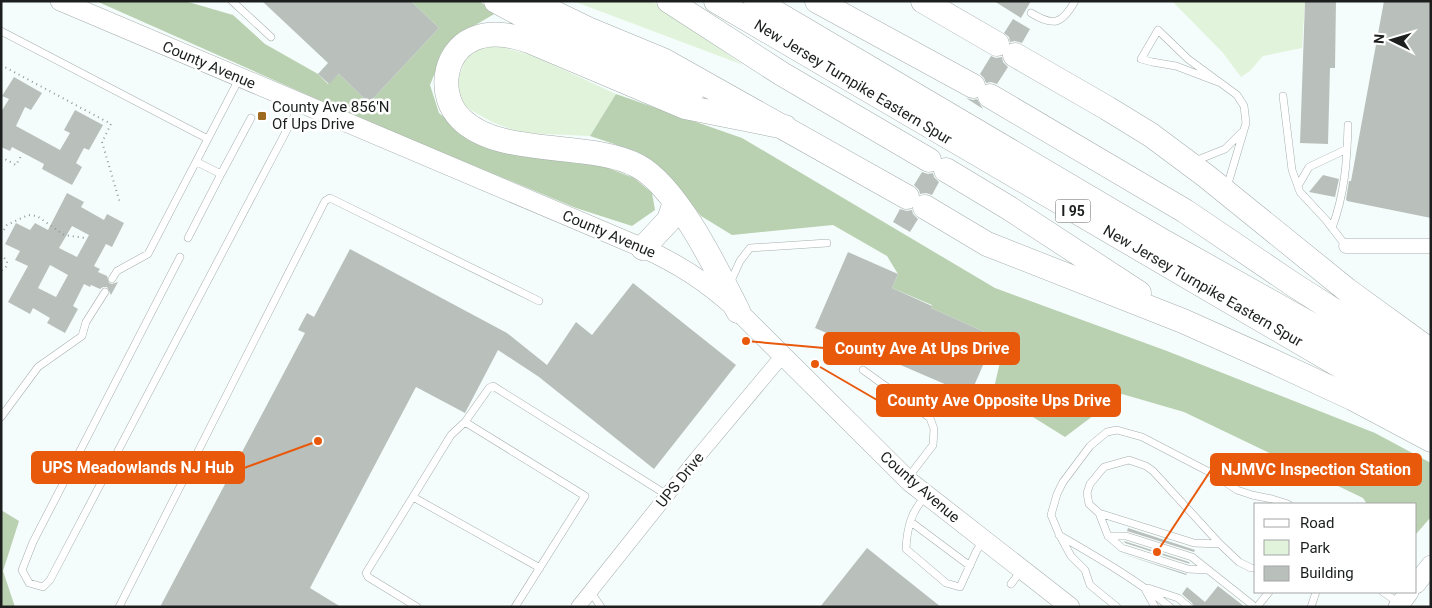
<svg xmlns="http://www.w3.org/2000/svg" width="1432" height="608" font-family="Roboto,sans-serif">
<style>
.green{fill:#e1f4db}
.forest{fill:#b9d1b1}
.building{fill:#b9c0bc;fill-rule:evenodd}
.lines{fill:none;stroke-linecap:round;stroke-linejoin:round}
.service-casing{stroke:#a6aead;stroke-width:8}
.minor-casing{stroke:#a6aead;stroke-width:15}
.secondary-casing{stroke:#a6aead;stroke-width:20}
.motorway-casing{stroke:#a6aead;stroke-width:25}
.path{stroke:#929897;stroke-width:2;stroke-dasharray:1 4;stroke-linecap:butt}
.service{stroke:#fff;stroke-width:7}
.minor{stroke:#fff;stroke-width:14}
.secondary{stroke:#fff;stroke-width:19}
.motorway{stroke:#fff;stroke-width:24}
.poi-dot{fill:#9d6b20;stroke:#fff;stroke-width:2}
.labels{text-anchor:middle;stroke-width:5;stroke-linejoin:round;paint-order:stroke}
.shield{fill:#fff;stroke:#606262;stroke-width:1}
.shield-label{font-size:14px;font-weight:bold;fill:#1c1f1e}
.street-label{font-size:15px;fill:#1c1f1e;stroke:#fff}
.poi-label{font-size:15px;fill:#1c1f1e;stroke:#fff;text-anchor:start}
.leader{fill:none;stroke:#e8590c;stroke-width:2}
.callout-dot{fill:#e8590c;stroke:#fff;stroke-width:2}
.callout{fill:#e8590c;stroke:#e8590c;stroke-width:2}
.callout-label{font-size:16px;text-anchor:middle;font-weight:bold;fill:#fff}
</style>
<rect width="100%" height="100%" fill="#f5fdfc"/>
<path class="green" d="M573,1h79l91,64z
M1172,1h133l-3,47 -39,8 -13,15 -9,6 -18,-24z
M488,43l46,13 82,38 -26,42 -69,-3 -29,-11 -32,-18 -2,-23 7,-22z"/>
<path class="forest" d="M96,1h89l48,14 32,29 53,30 10,10 11,-10 30,29 70,-75 -28,-27h68l17,12 -36,21 -18,21 -12,30 9,28 26,22 130,28 39,15 18,15 3,17 -23,16 -56,-18 -210,-87z
M616,94l126,44 253,150 172,63 208,82 56,30v54l-15,17v-30h-49l-4,-6 -179,-86 -62,-18 -57,43 -72,-45 12,-51 -74,-33 1,-3 -40,-17 6,-14 -11,-18 -54,-31 -101,10 -31,-19 -36,-44 -30,-21 -45,-15z
M1,510l18,11 -16,50 12,36h-14z"/>
<path class="building" d="M262,1h149l28,27 -70,75 -30,-29 -10,10 -11,-10 10,-11z
M994,1h37l-10,17z
M1305,1h31l-1,67h-5l-2,76 -28,-1z
M1384,1h47v217l-84,-17 -1,-2 3,-18h2z
M1013,19l17,10 -8,14 -7,-2 -5,1 -1,-5 -5,-4z
M991,56l5,2 6,-1 1,5 5,5 -11,17 -6,-2 -5,1 -2,-5 -4,-4z
M14,77l28,16 -11,17 -6,-3 -9,19 44,24 10,-17 -6,-3 11,-20 28,15 -14,25 -5,-2 -8,15 6,4 -10,18 -30,-16 2,-5 -32,-17 -2,4 -9,-4v-35l8,-13 -7,-3z
M966,98l7,2 4,-1 6,10z
M922,172l6,2 5,-1 1,4 5,5 -7,13 -6,-2 -6,1 -1,-4 -5,-5z
M1323,175l16,4 -4,18 -26,-5z
M67,193l17,9 -3,5 23,13 3,-6 17,9 -12,24 -6,-3 -12,22 6,3 -2,3 9,4 2,7 3,1 6,-2 -7,13 -4,-8h-4l-3,2 -9,-4 -1,2 -6,-3 -11,22 5,3 -13,24 -18,-10 3,-5 -17,-10 -3,6 -22,-12 20,-36 -13,-6 5,-9 -15,-7 11,-21 14,7 5,-7 13,7zM72,226l17,9 -12,22 -18,-9zM50,265l18,10 -12,22 -18,-9z
M900,209l7,2 5,-1 1,4 5,5 -8,13 -17,-10z
M350,249l157,84 40,32 29,-43 16,13 41,-52 103,82 -82,104 -115,-92 -41,-27 -33,63 -49,-26 -106,201 31,19h-181l145,-274 -7,-3 9,-17 7,4z
M848,252l50,22 -6,14 40,18 -1,2 74,33 -4,10 -10,-4 -21,48 -155,-67z
M1128,528l67,22 -1,2 -67,-21z
M1124,541l65,21 1,2 -65,-21z
M867,548l74,59h-121z
M1120,553l67,21 -1,1z
M1218,586l27,21h-51l-2,-4 -10,-9 5,-7 18,15z"/>
<g class="lines">
<g class="service-casing">
<path id="service" d="M232,1l39,36
M1031,13c23,14 31,11 44,-12
M1,31l207,108
M1218,82l-42,-16 -24,-4 -11,-3 17,-29 30,29 49,36 7,11 2,17 -19,64
M1283,96l9,74 8,22 26,28 20,26
M1195,161l30,-12 17,-17
M197,162l24,12 30,-56
M1298,186l11,-19 38,-18
M1332,228c13,-35 15,-67 16,-103
M188,238l33,-64
M180,257l-147,285 -11,28 7,13 14,4 7,-7 250,-475
M112,279l5,-8 31,-17 91,-175
M730,283l10,-22 10,-13 77,-5
M863,370l67,48 4,11 -1,16 -26,34
M1,417l37,-50 44,-31 4,-14 19,-30
M465,422l120,74 -70,111
M926,496c-15,15 -19,32 -20,53l40,34 14,4 16,-35 7,-12
M413,497l127,71
M1099,513l9,23 14,12 66,21 20,1
M911,522l59,44
M1059,535c38,22 76,44 111,72
M1108,536h18l66,21 63,50
M1220,544l-26,-1 -95,-30 -10,-9 -2,-11 3,-9 14,-17 25,-7 17,6 7,5 67,73 19,18 12,6h5
M1011,584l10,-13
M1148,588l30,10 11,9
M590,591l11,16
M1146,591l9,16
M1383,592l16,11
M119,607l206,-406 5,-3 209,103
M417,607l-49,-30 -2,-4 85,-138 14,-13 24,-34 4,-2 174,109
M1117,607l-27,-22 -5,-15 -14,-14 -12,-22 -8,-19 6,-21 6,-12 27,-36 17,-14 10,-2 25,7 73,38 22,15 15,5 20,4 16,5
M1257,607l12,-15
M1311,607l5,-15"/>
</g>
<g class="minor-casing">
<path id="minor" d="M1346,246h85
M578,607l118,-148 87,-104"/>
</g>
<g class="secondary-casing">
<path id="secondary" d="M60,1l583,247c34,15 65,35 92,60l175,174 160,125
M1416,584l15,-19
M1398,607l11,-15"/>
</g>
<g class="motorway-casing">
<path id="motorway" d="M496,1l65,35 132,54
M530,1l58,28 75,31 244,137
M669,1l113,73 147,86
M716,1l715,418
M756,1l405,239 270,152
M817,1l156,85
M923,1l74,43
M1015,55l92,53 44,27 55,41 141,114 84,61
M990,96l195,115 109,74 137,87
M946,170l63,38 130,85
M925,207l62,37 196,77 85,38 84,39 79,42
M643,248l26,-28 6,-18
M738,311c-21,-41 -60,-123 -100,-145 -49,-26 -138,-8 -177,-47 -23,-22 -19,-66 12,-80 19,-8 37,-4 56,2l156,66 100,20"/>
</g>
<path class="path" d="M1,65l110,59 -9,18 18,61
M1,157l15,8 5,-9
M1,234l6,-9 21,-10 9,1 27,19 21,3
M1,254l6,7v5l-6,5"/>
<use href="#service" class="service"/>
<use href="#minor" class="minor"/>
<use href="#secondary" class="secondary"/>
<use href="#motorway" class="motorway"/>
</g>
<rect class="poi-dot" x="257" y="111" width="10" height="10" rx="2.5"/>
<g class="labels">
<rect class="shield" x="1055.5" y="199.5" width="35" height="23" rx="4"/>
<g class="shield-label">
<text x="1073" y="216">I 95</text>
</g>
<g class="street-label">
<text transform="translate(209 65) rotate(23)" y="5">County Avenue</text>
<text transform="translate(853 82) rotate(31)" y="5">New Jersey Turnpike Eastern Spur</text>
<text transform="translate(609 234) rotate(23)" y="5">County Avenue</text>
<text transform="translate(1203 286) rotate(30)" y="5">New Jersey Turnpike Eastern Spur</text>
<text transform="translate(680 480) rotate(-51)" y="5">UPS Drive</text>
<text transform="translate(920 487) rotate(41)" y="5">County Avenue</text>
</g>
<g class="poi-label">
<text x="272" y="112">County Ave 856'N<tspan x="272" dy="17">Of Ups Drive</tspan></text>
</g>
</g>
<path class="leader" d="M746 341L824 348M815 364L877 400M318 441L244 468M1157 552L1211 470"/>
<g class="callout-dot">
<circle cx="746" cy="341" r="5"/>
<circle cx="815" cy="364" r="5"/>
<circle cx="318" cy="441" r="5"/>
<circle cx="1157" cy="552" r="5"/>
</g>
<g class="callout">
<rect x="824" y="333" width="195" height="31" rx="5"/>
<rect x="877" y="385" width="243" height="31" rx="5"/>
<rect x="32" y="452" width="212" height="31" rx="5"/>
<rect x="1211" y="454" width="210" height="31" rx="5"/>
</g>
<g class="callout-label">
<text x="922" y="354">County Ave At Ups Drive</text>
<text x="999" y="406">County Ave Opposite Ups Drive</text>
<text x="138" y="473">UPS Meadowlands NJ Hub</text>
<text x="1316" y="475">NJMVC Inspection Station</text>
</g>
<rect width="1432" height="608" fill="none" stroke="#1c1f1e" stroke-width="5"/>
<rect x="1254" y="503" width="162" height="90" fill="#ffffff" stroke="#a4a5a5"/>
<rect x="1264" y="519" width="25" height="8" fill="#ffffff" stroke="#a4a5a5"/>
<text x="1300" y="528" font-size="15" fill="#1c1f1e">Road</text>
<rect x="1264" y="540" width="25" height="15" fill="#e1f4db" stroke="#a4a5a5"/>
<text x="1300" y="553" font-size="15" fill="#1c1f1e">Park</text>
<rect x="1264" y="566" width="25" height="15" fill="#b9c0bc" stroke="#a4a5a5"/>
<text x="1300" y="578" font-size="15" fill="#1c1f1e">Building</text>
<g transform="translate(1392 40) rotate(275)" stroke="#ffffff" stroke-width="4" paint-order="stroke">
<path d="M0-4L9 19L0 12L-9 19Z" fill="#1c1f1e"/>
<text y="-8" font-size="14" font-weight="bold" text-anchor="middle" fill="#1c1f1e">N</text>
</g>
</svg>
